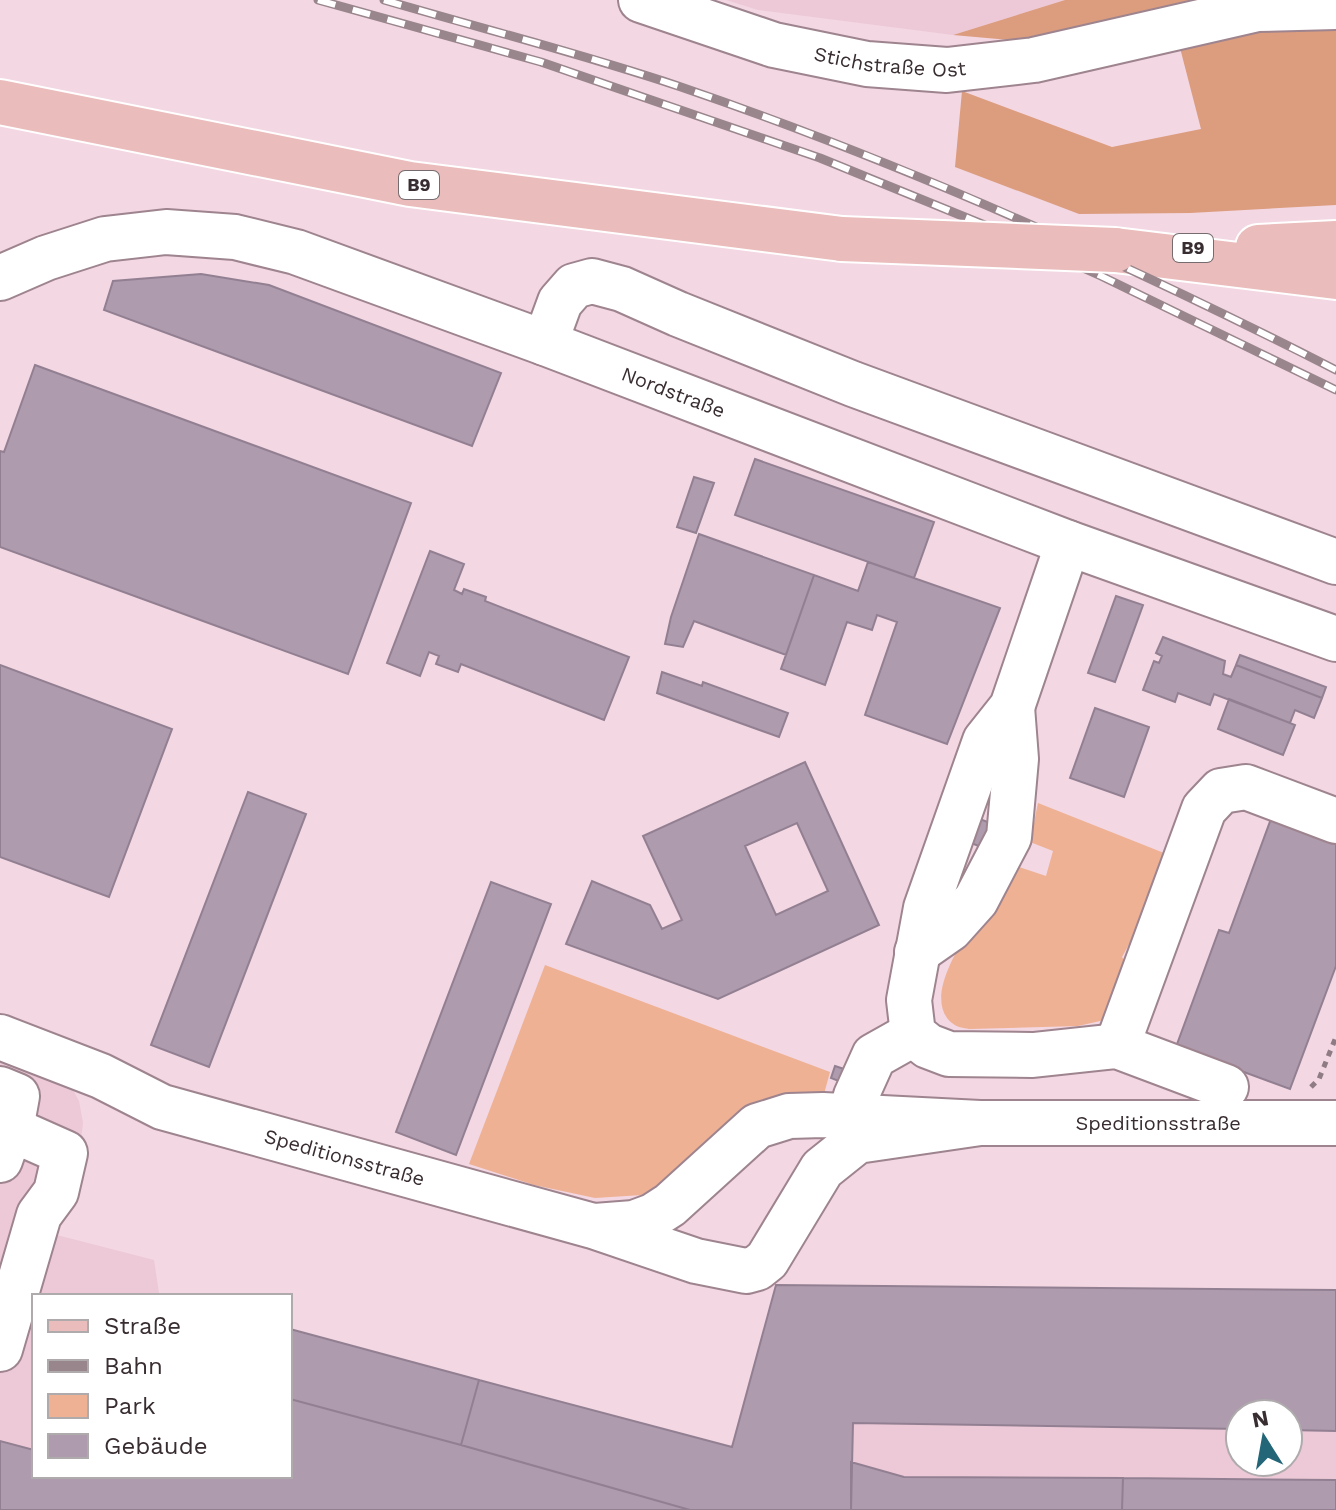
<svg xmlns="http://www.w3.org/2000/svg" width="1336" height="1510" font-family="'Work Sans',sans-serif">
<style>
.built{fill:#edc9d7;fill-rule:evenodd}
.green{fill:#eeb194}
.forest{fill:#dc9c7e}
.building{fill:#ae9bae;stroke:#928092;stroke-width:2;fill-rule:evenodd}
.lines{fill:none;stroke-linecap:round;stroke-linejoin:round}
.minor-casing{stroke:#9e848e;stroke-width:48}
.major-casing{stroke:#fff;stroke-width:48}
.path{stroke:#8e7b83;stroke-width:5;stroke-dasharray:6 6;stroke-linecap:butt}
.minor{stroke:#fff;stroke-width:44}
.major{stroke:#ebbcbc;stroke-width:44}
.rail-casing{stroke:#99858c;stroke-width:9}
.rail{stroke:#fff;stroke-width:6;stroke-dasharray:18;stroke-linecap:butt}
.major-bridge-casing{stroke:#fff;stroke-width:48;stroke-linecap:butt}
.major-bridge{stroke:#ebbcbc;stroke-width:44}
.labels{text-anchor:middle;stroke-width:8;stroke-linejoin:round;paint-order:stroke}
.shield{fill:#fff;stroke:#746c6f;stroke-width:2}
.shield-label{font-size:18px;font-weight:bold;fill:#382d31}
.street-label{font-size:20px;fill:#382d31;stroke:#fff}
</style>
<rect width="100%" height="100%" fill="#f3d7e2"/>
<path class="built" d="M726,0h339l-112,35 -195,-25z
M0,1053l68,28 11,20 4,22 -2,16 -24,96 97,25 5,33 9,3h-134v180h256l189,-96 252,67 45,-162 560,5v220h-1336zM1240,1414h48v48h-48z"/>
<path class="green" d="M1038,803l126,50 -32,86 -10,18 11,17 -12,35 -21,12 -22,5 -109,3c-5,-1 -13,-2 -17,-6 -40,-32 43,-127 64,-157l30,10 7,-25 -23,-9z
M545,965l285,107 -6,22 -49,3 -19,7 -42,30 -38,39 -34,22 -47,3 -61,-13 -65,-21z"/>
<path class="forest" d="M1065,0h271v205l-146,8 -111,1 -124,-47 7,-76 150,56 89,-18 -22,-85 -148,-2 -78,-7z"/>
<path class="building" d="M201,274l68,11 232,88 -29,73 -368,-136 9,-29z
M35,365l376,138 -63,171 -348,-127v-96l4,1z
M755,459l179,63 -20,56 -179,-63z
M694,477l20,6 -18,50 -19,-6z
M699,534l115,41 -28,80 -92,-34 -11,26 -18,-3 6,-27z
M430,551l34,13 -10,26 8,4 2,-5 22,8 -1,4 144,56 -25,63 -143,-56 -3,8 -22,-8 3,-8 -10,-4 -9,24 -33,-13z
M868,562l132,46 -53,136 -82,-29 32,-93 -20,-7 -5,15 -25,-8 -22,63 -44,-16 33,-94 44,16z
M1116,596l27,9 -28,77 -27,-9z
M1163,637l62,24 -2,13 8,3 5,-12 86,33 -8,20 -19,-8 -5,13 -76,-29 -4,11 -32,-12 -3,9 -32,-12 11,-29 5,2 3,-7 -6,-3z
M1240,655l86,32 -4,11 -86,-33z
M0,665l172,64 -63,168 -109,-40z
M662,672l40,14 1,-4 85,31 -9,24 -122,-44z
M1229,699l66,26 -12,30 -65,-26z
M1095,708l54,19 -25,70 -54,-19z
M805,762l74,163 -161,74 -152,-55 26,-63 58,24 12,24 20,-9 -39,-84zM797,823l31,68 -52,24 -31,-69z
M248,792l58,22 -97,253 -58,-22z
M972,816l26,10 -9,24 -26,-10z
M1272,816l64,23v127l-46,123 -114,-42 43,-117 10,3z
M491,882l60,22 -95,251 -60,-23z
M835,1066l15,5 -4,13 -15,-6z
M776,1285l560,5v141l-48,-1v-16h-48v15l-387,-6 -2,87h-161l-229,-65 18,-65 253,67z
M290,1329l189,51 -18,65 -171,-46z
M290,1399l171,46 229,65h-690v-69l34,9v26h256z
M851,1462l53,15 219,1 -1,32h-271z
M1123,1478l213,2v30h-214z"/>
<g class="lines">
<g class="minor-casing">
<g id="minor">
<path id="s1" d="M641,0l133,45 93,19 80,6 87,-10 223,-51 79,-2"/>
<path id="s2" d="M0,278l46,-20 59,-19 61,-7 69,5 61,15 249,91 523,200 268,96"/>
<path d="M545,343l15,-41 14,-16 18,-5 30,8 56,25 175,70 483,178"/>
<path d="M1068,543l-56,164 -27,34 -59,167 -17,92 4,34 15,12 21,8 84,1 84,-9 109,41"/>
<path d="M917,952l33,-23 26,-29 33,-63 7,-78 -4,-52"/>
<path id="s3" d="M0,1037l101,39 61,31 431,119 103,35 50,10 11,-3 10,-8 55,-91 35,-28 123,-18"/>
<path d="M1117,1046l87,-237 17,-18 25,-4 90,34"/>
<path d="M0,1089l17,7 -6,33 -11,31"/>
<path d="M850,1116l6,-20 18,-40 39,-22"/>
<path id="s4" d="M595,1226l39,-3 19,-7 17,-11 87,-79 32,-10 34,-1 157,8h356"/>
<path d="M0,1349l39,-134 17,-23 9,-39 -54,-24"/>
</g>
</g>
<g class="major-casing">
<path id="major" d="M0,102l410,82 432,55
M1258,247l78,-4
M1115,250l221,27"/>
</g>
<path class="path" d="M1311,1087l8,-8 17,-42"/>
<use href="#minor" class="minor"/>
<use href="#major" class="major"/>
<g class="rail-casing">
<path id="rail" d="M318,0l223,62 279,96 194,79 87,39 235,114
M384,0c99,29 199,54 297,87 225,77 443,175 655,283"/>
</g>
<use href="#rail" class="rail"/>
<g class="major-bridge-casing">
<path id="major-bridge" d="M842,239l273,11"/>
</g>
<use href="#major-bridge" class="major-bridge"/>
</g>
<g class="labels">
<g class="shield">
<rect x="399" y="171" width="40" height="28" rx="6"/>
<rect x="1173" y="234" width="40" height="28" rx="6"/>
</g>
<g class="shield-label">
<text x="419" y="191">B9</text>
<text x="1193" y="254">B9</text>
</g>
<g class="street-label">
<text dy="7" stroke="none"><textPath href="#s1" startOffset="258">Stichstraße Ost</textPath></text>
<text dy="7" stroke="none"><textPath href="#s2" startOffset="708">Nordstraße</textPath></text>
<text dy="7" stroke="none"><textPath href="#s4" startOffset="600">Speditionsstraße</textPath></text>
<text dy="7" stroke="none"><textPath href="#s3" startOffset="366">Speditionsstraße</textPath></text>
</g>
</g>
<rect x="32" y="1294" width="260" height="184" fill="#ffffff" stroke="#afabad" stroke-width="2"/>
<rect x="48" y="1320" width="40" height="12" fill="#ebbcbc" stroke="#afabad" stroke-width="2"/>
<text x="104" y="1334" font-size="24" fill="#382d31">Straße</text>
<rect x="48" y="1360" width="40" height="12" fill="#99858c" stroke="#afabad" stroke-width="2"/>
<text x="104" y="1374" font-size="24" fill="#382d31">Bahn</text>
<rect x="48" y="1394" width="40" height="24" fill="#eeb194" stroke="#afabad" stroke-width="2"/>
<text x="104" y="1414" font-size="24" fill="#382d31">Park</text>
<rect x="48" y="1434" width="40" height="24" fill="#ae9bae" stroke="#afabad" stroke-width="2"/>
<text x="104" y="1454" font-size="24" fill="#382d31">Gebäude</text>
<g transform="translate(1264 1438) rotate(349)"><circle r="38" fill="#ffffff" stroke="#afabad" stroke-width="2"/>
<path d="M0-6L14 30L0 20L-14 30Z" fill="#226678"/>
<text y="-12" font-size="22" font-weight="bold" text-anchor="middle" fill="#382d31">N</text>
</g>
</svg>
